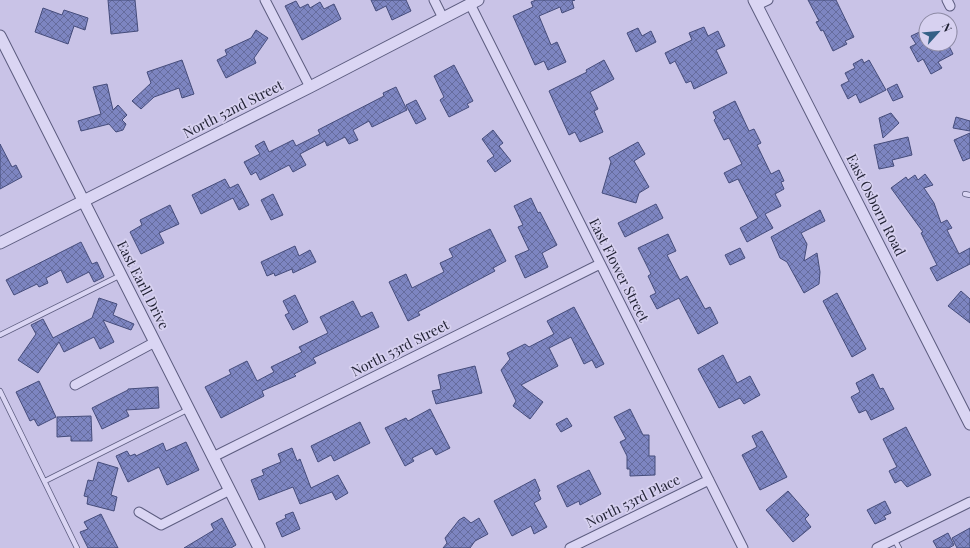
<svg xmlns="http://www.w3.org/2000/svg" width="970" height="548" font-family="'Playfair Display',serif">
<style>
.building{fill:url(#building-cross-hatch);stroke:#454c7b}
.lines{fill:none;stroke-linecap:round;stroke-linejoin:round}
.service-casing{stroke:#5c5c7f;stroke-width:6}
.minor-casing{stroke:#5c5c7f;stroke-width:11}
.tertiary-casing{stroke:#5c5c7f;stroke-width:13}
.service{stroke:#dad5f3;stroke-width:4.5}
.minor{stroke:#dad5f3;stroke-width:9}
.tertiary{stroke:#dad5f3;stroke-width:11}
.labels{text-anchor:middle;stroke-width:3.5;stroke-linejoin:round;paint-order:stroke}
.street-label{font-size:14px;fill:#1e1f31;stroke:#d7d1f0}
</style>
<defs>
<pattern id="building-cross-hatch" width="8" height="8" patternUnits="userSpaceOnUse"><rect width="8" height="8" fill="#7d85c1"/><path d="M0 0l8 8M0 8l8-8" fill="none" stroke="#666c9d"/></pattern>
</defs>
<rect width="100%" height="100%" fill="#c9c3e7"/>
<path class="building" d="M108,0h27l3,31 -27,3z
M371,0h35l5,11 -19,9 -6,-14 -10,5z
M536,0h39l-3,1 2,7 -12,5 -2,-6 -21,9 12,29 6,-3 9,20 -18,8 -4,-9 -9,4 -22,-49 20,-9 -2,-5z
M808,0h28l18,37 -9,4 2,3 -14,7 -10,-21 -2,1 -5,-9 3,-1z
M296,1l4,7 8,-4 2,4 10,-6 4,7 10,-5 7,15 -39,21 -17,-34z
M43,8l19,7 2,-5 24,8 -3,12 -11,-4 -6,18 -33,-12z
M704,27l4,9 10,-5 7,15 -9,4 11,23 -33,16 -3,-8 -5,2 -11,-22 -5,3 -5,-11 27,-13 -3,-7z
M638,28l4,8 9,-5 5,11 -20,10 -9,-19z
M926,29v15h6l2,3 6,-3h8l5,10 -15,8 4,6 -11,6 -8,-15 -5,3 -8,-15 6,-3 -5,-8z
M256,30l12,8 -14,20 2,5 -30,15 -9,-18 10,-5 -2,-5 26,-12z
M862,59l2,4 5,-3 17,30 -26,13 -4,-9 -8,5 -7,-14 8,-4 -4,-8 10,-5 -2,-4z
M182,60l12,34 -12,4 -3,-10 -25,9 -13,12 -9,-8 19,-18 -4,-11z
M604,60l10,19 -24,13 8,17 -4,2 9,21 -23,10 -5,-10 -6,3 -20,-44 38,-19 -1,-2z
M454,65l19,36 -6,3 2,3 -20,10 -9,-17 4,-3 -10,-21z
M107,84l6,26 5,-5 9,10 -5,5 4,4 -3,6 -7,2 -7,-8 -28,7 -3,-10 23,-7 -8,-27z
M897,84l6,13 -10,4 -6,-12z
M396,87l11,23 -35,17 -3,-6 -16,9 5,10 -9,4 -4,-7 -18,9 -2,-5 -25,13 6,11 -13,7 -4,-7 -29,15 -4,-8 -5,3 -7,-13 16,-8 -5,-8 9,-5 5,11 24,-12 3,6 24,-12 -2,-4 66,-34 -1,-3z
M416,100l10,19 -10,5 -10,-19z
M735,101l14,30 5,-2 7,14 -4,2 14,29 8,-4 5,11 -3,1 3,7 -9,5 6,12 -16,8 8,14 -26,14 -7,-14 18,-10 -20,-39 -9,4 -5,-10 18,-9 -13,-26 -5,2 -10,-20 2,-2 -3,-6z
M891,113l8,10 -16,15 -4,-20z
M956,117l14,4v10l-17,-3z
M493,130l10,13 -4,3 12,15 -16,11 -8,-11 7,-5 -12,-17z
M970,133v25l-7,3 -9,-21z
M908,137l4,18 -20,5 2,6 -15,3 -5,-24z
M638,142l7,12 -11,7 15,26 -10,6 -3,10 -34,-10 9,-31 -2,-4z
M0,144l12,23 4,-2 6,12 -22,12z
M925,174l8,11 -9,3 10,15 7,20 6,-3 5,8 -5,2 12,24 11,-6v16l-33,17 -7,-13 7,-3 -16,-32 2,-1 -32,-44 15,-11 2,3 7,-5 3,5z
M225,179l5,9 8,-4 11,21 -10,5 -6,-12 -32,16 -9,-19z
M273,194l10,21 -12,5 -10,-20z
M531,198l7,15 2,-1 17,33 -15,8 6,14 -23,11 -10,-22 14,-6 -11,-23 5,-2 -9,-19z
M656,204l7,14 -38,19 -7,-14z
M170,205l9,19 -20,9 5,10 -23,11 -11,-22 12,-7 -2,-5z
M820,210l5,11 -24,12 6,11 -3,17 13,-8 3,19 -1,12 -15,9 -17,-31 -7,-4 -9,-21z
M490,229l16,32 -13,7 2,3 -77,41 2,3 -12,6 -19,-39 17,-8 6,14 32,-16 -4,-9 13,-6 -4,-8z
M668,234l8,17 -9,4 13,25 7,-4 18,33 5,-2 8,16 -20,11 -19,-36 -22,11 -7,-13 6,-3 -8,-17 3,-2 -13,-26z
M81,242l11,22 5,-2 7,15 -10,5 -5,-10 -22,11 -6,-13 -15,8 2,5 -9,4 -2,-3 -23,11 -8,-15z
M295,246l4,10 11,-6 6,12 -23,11 -1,-4 -17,7 -1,-3 -7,3 -6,-14z
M740,248l5,10 -15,7 -5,-10z
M961,291l9,8v24l-22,-17z
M837,293l29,56 -14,8 -29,-56z
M295,295l13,27 -15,8 -8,-15 4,-2 -6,-12z
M99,298l18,6 -4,11 21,9 -3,6 -28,-10 11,22 -14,7 -6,-12 -30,15 -5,-10 -21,31 -20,-13 18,-26 -5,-9 12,-6 10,19 39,-20z
M353,301l8,16 11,-5 7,15 -66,31 3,5 -22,11 2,2 -34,15 2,5 -43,22 -16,-31 26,-13 -2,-4 18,-9 10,20 17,-9 -3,-5 31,-15 -3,-5 29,-14 -8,-16z
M574,307l30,57 -8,4 -4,-8 -8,4 -13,-27 -22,11 9,18 -37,19 22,17 -13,17 -17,-13 3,-5 -15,-31 9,-11 -3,-6 18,-9 4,3 25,-13 -7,-13z
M723,355l14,28 13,-7 10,19 -16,9 -4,-6 -21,10 -21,-39z
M475,366l7,27 -46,11 -4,-13 9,-2 -3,-14z
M873,374l7,15 3,-1 11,21 -23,11 -5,-10 -7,3 -8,-16 9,-5 -4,-9z
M39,381l17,36 -18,9 -4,-7 -4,2 -14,-29z
M158,387l1,21 -33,2 3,6 -27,13 -10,-21 36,-18v-1z
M430,409l20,39 -14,7 -4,-7 -20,10 2,3 -9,5 -20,-38 21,-10 2,3z
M630,409l13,26h6v21h6v19l-25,1v-7h-3v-13l-7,-14 6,-3 -12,-22z
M91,416l1,25h-21v-5l-14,1v-20z
M567,418l5,8 -11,6 -5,-8z
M360,422l10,21 -36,18 -3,-6 -13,7 -7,-16z
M906,427l25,48 -24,12 -6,-7 -6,3 -6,-12 8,-4 -14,-28z
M762,431l25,46 -27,13 -18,-35 15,-8 -5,-11z
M186,442l13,28 -32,15 -8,-18 -31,15 -12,-26 11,-5 3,5 5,-2 1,2 27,-13 3,8z
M292,448l5,13 3,-2 11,29 27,-13 10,18 -12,7 -4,-8 -32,12 -7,-17 -34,13 -8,-20 13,-5 -2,-5 19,-8 -3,-8z
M98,462l20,6 -7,27 6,2 -3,14 -27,-7 1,-7 -4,-1 4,-16 5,1z
M589,470l12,24 -21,11 -1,-4 -12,6 -10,-21z
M535,479l5,12 -2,1 3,7 -7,4 13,24 -13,7 -3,-8 -19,10 -18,-35z
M788,491l21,24 -4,4 6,8 -18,15 -27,-32z
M885,501l6,12 -7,3 2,3 -11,5 -8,-14z
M293,512l7,17 -18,8 -6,-14 10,-5 -1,-3z
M101,514l17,34h-30l-8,-16 8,-3 -4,-7z
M464,517l7,6 8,-5 9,16 -13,7 -5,7h-27l4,-5 -2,-5 14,-18z
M222,518l14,27 -5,3h-47l30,-18 -3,-6z
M970,528v20h-13l-5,-10z
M948,533l6,12 -5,3h-12l-4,-7z"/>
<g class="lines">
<g class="service-casing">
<path id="service" d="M965,194l5,1
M0,335l121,-60
M0,391l77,157
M45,481l144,-72
M894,539l5,9"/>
</g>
<g class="minor-casing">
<path id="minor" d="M265,0l45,87
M434,0l9,18
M947,0l3,6
M470,4l273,544
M757,5l11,-5
M75,385l80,-43
M213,457l387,-193
M139,512l22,13 69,-35
M570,548l139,-68
M877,548l93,-46"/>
</g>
<g class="tertiary-casing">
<path id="tertiary" d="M754,0l216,424
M0,36l259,512
M0,243l310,-156 168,-87"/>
</g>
<use href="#service" class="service"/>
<use href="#minor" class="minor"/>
<use href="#tertiary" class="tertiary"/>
</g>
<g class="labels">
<g class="street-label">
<text transform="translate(233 109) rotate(-27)" y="5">North 52nd Street</text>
<text transform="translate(876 205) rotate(63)" y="5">East Osborn Road</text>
<text transform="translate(619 270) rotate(63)" y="5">East Flower Street</text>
<text transform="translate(143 285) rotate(63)" y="5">East Earll Drive</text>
<text transform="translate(400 348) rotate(-27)" y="5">North 53rd Street</text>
<text transform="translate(633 501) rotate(-26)" y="5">North 53rd Place</text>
</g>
</g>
<g transform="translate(938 32) rotate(63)"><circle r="19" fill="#d7d1f0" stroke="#8d8aa4"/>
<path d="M0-3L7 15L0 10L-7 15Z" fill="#346086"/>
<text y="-6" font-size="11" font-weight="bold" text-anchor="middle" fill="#1e1f31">N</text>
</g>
</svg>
